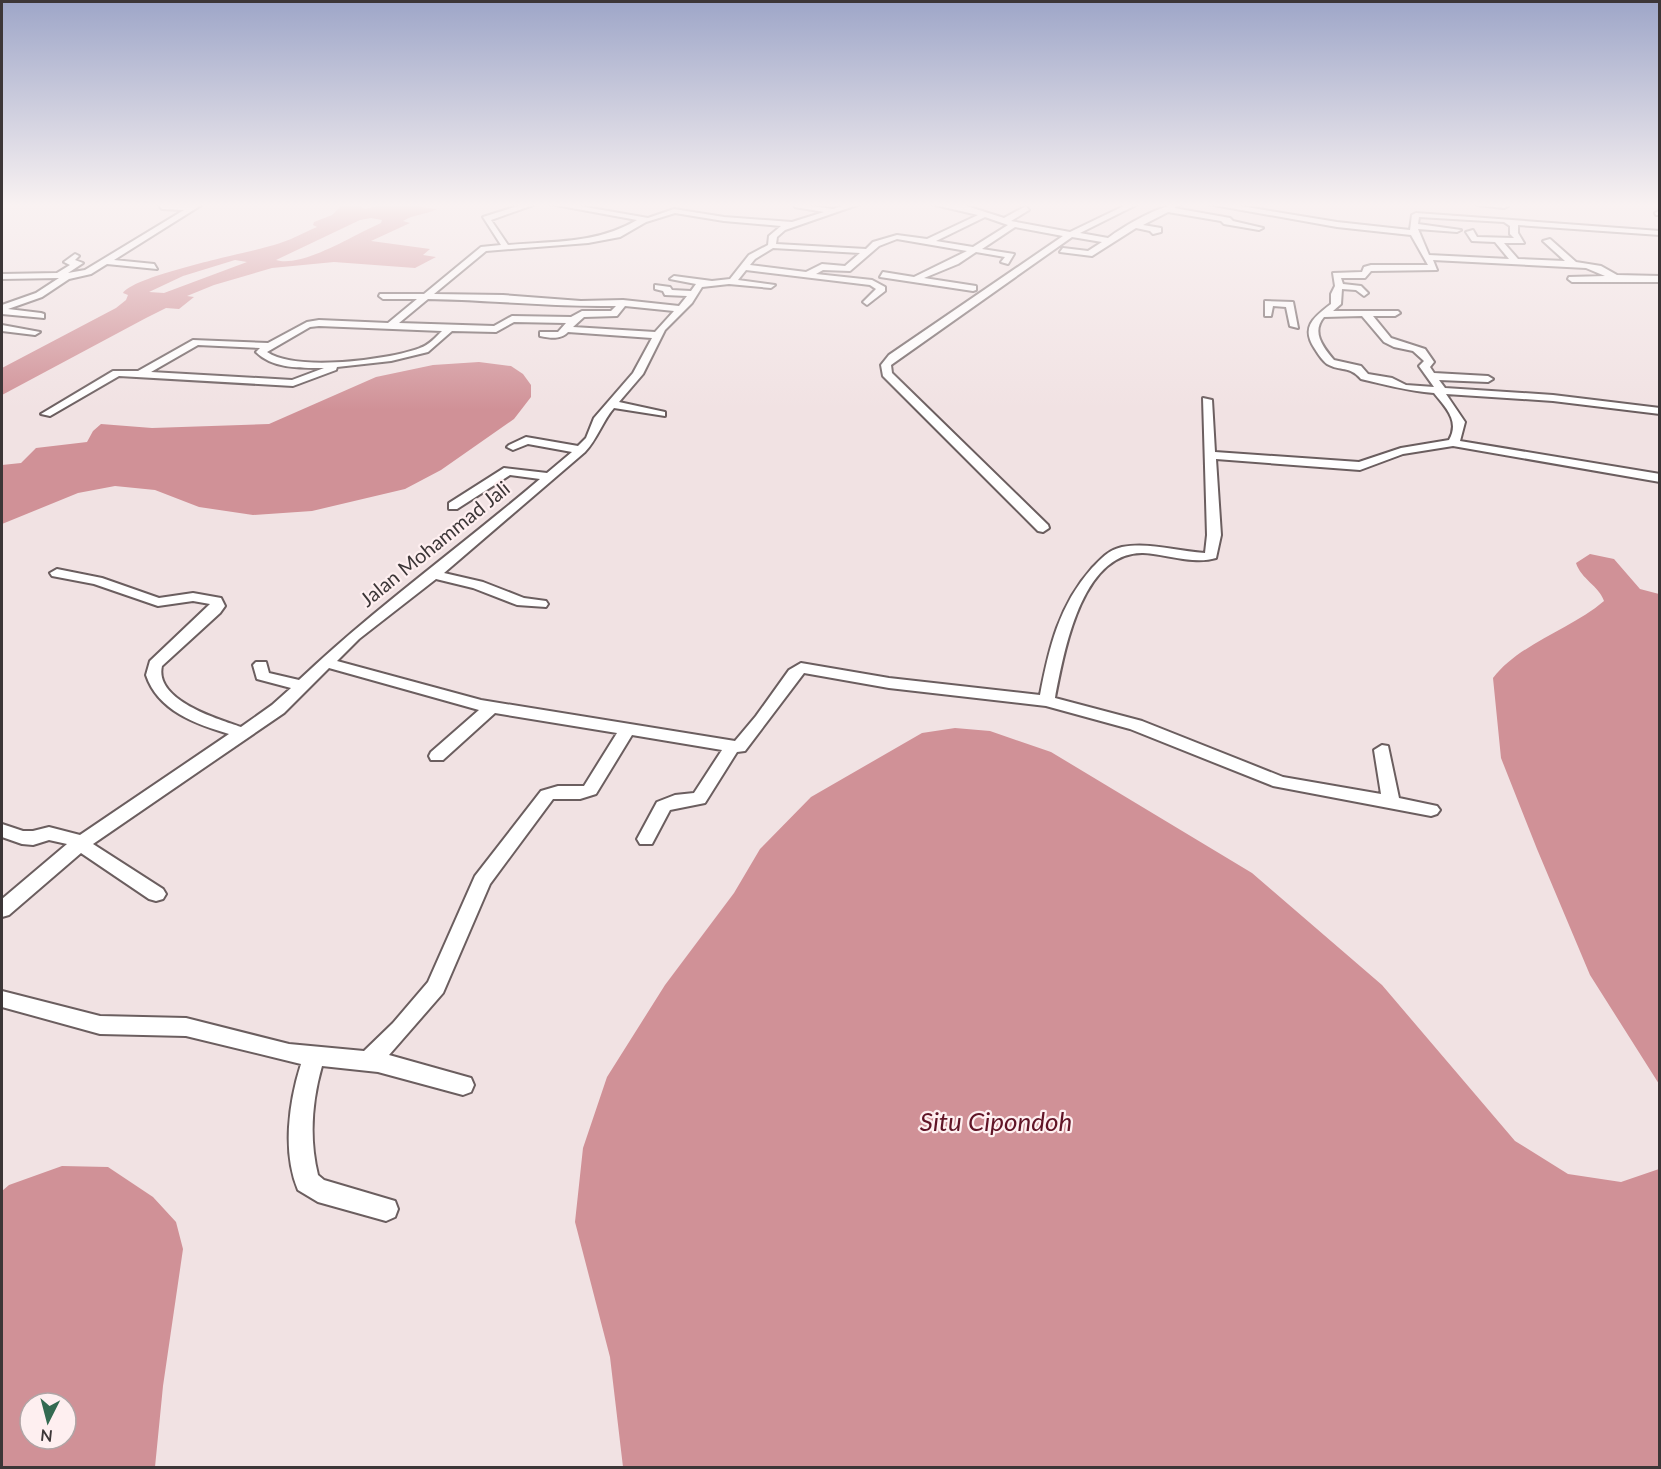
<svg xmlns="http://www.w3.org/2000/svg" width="1661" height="1469" font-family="Lato,sans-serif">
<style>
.water{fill:#d09197;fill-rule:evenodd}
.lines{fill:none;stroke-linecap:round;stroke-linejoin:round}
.minor-casing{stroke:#6b5e5f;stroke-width:4}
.minor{fill:#fff;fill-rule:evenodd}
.labels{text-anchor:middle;stroke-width:4.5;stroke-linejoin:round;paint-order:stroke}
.street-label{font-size:20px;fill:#3c3637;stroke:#feeff0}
.near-water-label{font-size:26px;font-style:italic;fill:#601426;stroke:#feeff0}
</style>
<rect width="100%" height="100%" fill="#f1e2e3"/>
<path class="water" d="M343,204h13l9,5 23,-5h34l-3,3 18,2c-12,6 -23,5 -34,12l7,2 -39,18 59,8 -7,6 13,2 -21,11 -81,-6 -62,6 -58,17 -27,11 7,1 -15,12 -13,-1 -20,10 -144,77v-27l114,-60 10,-8 2,-5 -5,-2c12,-18 124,-40 151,-48 15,-4 29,-12 43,-18l-4,-2 1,-3 18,-7zM371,218l11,2 -1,3c-26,11 -78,45 -105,37l84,-40zM235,260l12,2 -83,31 -15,-1 34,-16z
M479,362l32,4 12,8 8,11v12l-17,22 -73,51 -36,19 -93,22 -59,4 -54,-8 -44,-17 -40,-4 -37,7 -76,31v-59l19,-2 15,-15 51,-6 6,-11 8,-7 51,4 117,-4 107,-47 57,-12z
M1590,554l24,5 26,30 19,5v490l-69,-109 -53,-126 -36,-91 -8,-80c27,-35 77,-48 111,-77 -5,-15 -23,-22 -28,-38z
M955,728l35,3 61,21 201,121 130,112 133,156 53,33 53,8 38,-13v298h-1036l-13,-110 -35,-135 8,-74 24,-71 58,-92 69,-92 26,-44 51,-52 111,-64z
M62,1166l46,1 45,30 23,25 7,27 -20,137 -8,81h-153v-276l7,-6zM30,1403h36v36h-36z"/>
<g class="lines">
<g class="minor-casing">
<path id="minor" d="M194,204h9l-89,56 40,4 3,5 -50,-5 -16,10 -22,5 -27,18 -34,12 33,4 3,1v4l-42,-4v-9l34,-12 23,-15 -57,1v-5l55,-1 13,-8 -6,-3 11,-8 4,2 -4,4 8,3 -15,10 17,-3 99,-60 -22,-1 -3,-4z
M524,204h12l-45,16 17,25c46,-4 88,-1 129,-25l-87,-16h18l80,14 26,-9 50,8 68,5 32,-10 -29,-5v-3l38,5 15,-5h12l-75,26 -8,7 -1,7 90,5 7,-7 24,-7 30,4 51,-24 -47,-11h29l44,14 22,-12 3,4 -18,11 59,11 58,-28h10l-58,29 28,5c16,-12 53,-34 73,-34l-7,4 56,10 3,3 30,7 -4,2 -35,-6 -3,-3 -53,-9 -25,13 18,3v4l-8,2 -3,-3 -14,-3 -44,28 -32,-4 3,-4 25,3 14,-9 -30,-5 -181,128 1,8 156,152 1,3 -6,4 -5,-1 -155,-155 -2,-11 8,-10 174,-119 -48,-9 -33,22 32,5 -6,10 -7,-2 4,-5 -29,-5 -18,12 -34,14 52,8v4l-3,1 -93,-14 3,-5 31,5 53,-26 -70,-12 -18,7 -29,25 -27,-1 -7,4 56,6 13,7v4l-18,14 -4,-3 13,-13 -6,-4 -124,-15 -8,10 37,5 -4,3 -42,-4 -27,3 -10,16 -27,27 -22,44 -24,28 46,10v4l-51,-8c-12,14 -16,30 -29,44l-141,121 39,9 41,16 22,3 2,3 -2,3 -29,-2 -44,-17 -37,-9 -77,60 -22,22 144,39 254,41 21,-25 33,-46 12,-7 88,15 151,17c9,-47 19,-90 52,-127 9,-9 16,-18 30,-21 27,-5 55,4 83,6l2,-18 -4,-137 9,2 3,52 144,10 42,-14 48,-8c11,-19 -3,-32 -15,-47 -27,-2 -47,-8 -73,-14 -12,-14 -20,-7 -34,-15 -4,-3 -9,-10 -12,-15 -15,-22 -1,-32 16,-45v-10l4,-8 -2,-13 29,-1 2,-5 7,-2h57l-17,-30 -74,-8 -129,-23h20l109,18 73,8 2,-15 4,-2 244,18v4l-142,-10v8l6,10h-20l14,16 47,2 -22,-20 7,-2 26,23 25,4 16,9 43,1v6h-88l-4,-3 1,-2 36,-1 -19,-8 -153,-8 4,10 -66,1 -6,7h-24l2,6 18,2 7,7 -4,3 -8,-6 -14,-1 -1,15 -8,7h65l2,2 -5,3h-22l18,22 34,11 9,13 -4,5 4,6 54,3 5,3 -5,3 -49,-2 6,8 108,7 107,13v6l-107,-13 -107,-7 19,28 -5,19 200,33v8l-207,-36 -50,8 -43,16 -144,-11 5,76 -5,23c-22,7 -50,-4 -73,-5 -62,-1 -79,99 -88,145l87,23 141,56 98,17 -7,-44 8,-5 6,1 11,52 38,8 3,4 -3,4 -6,2 -158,-30 -143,-57 -84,-23 -157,-18 -85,-15 -59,78 -8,1 -32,51 -35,7 -18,34h-12l-3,-5 20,-37 18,-7 19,-2 28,-43 -90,-15 -36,59 -16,5h-27l-63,85 -47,109 -54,62 82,23 3,7 -3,7 -8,3 -85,-23 -56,-6c-10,35 -13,73 -4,109l6,5 71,21 3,8 -3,8 -9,4 -68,-19 -20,-12c-16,-38 -9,-88 3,-126l-115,-28 -86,-2 -98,-27v-16l98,25 86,2 103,26 75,7 29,-28 35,-41 47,-106 66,-85 17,-5h26l33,-53 -122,-20 -52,47h-12l-2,-4 2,-4 48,-42 -150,-42 -45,45 -191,131 70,45 3,5 -3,5 -7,2 -7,-2 -68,-46 -72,62 -7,2v-18l65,-55 -18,-4 -16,5 -11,-1 -20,-7v-13l21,7h10l16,-4 31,8 149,-101c-33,-10 -71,-23 -83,-59l4,-14 60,-57 -17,-3 -35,5 -64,-22 -42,-8 -2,-3 7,-4 45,9 57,20 34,-5 28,5 4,8 -5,7 -58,53c-8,34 55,53 79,61l31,-22 19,-17 -34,-9 -4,-14 3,-3h10l3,11 30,7c76,-72 161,-133 241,-201l-30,-4 -53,34h-8v-6l55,-35 43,5 25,-21 -44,-8 -15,6 -6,-3 2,-2 17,-8 52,9 8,-8 8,-20 39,-45 19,-35 -84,-6c-7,8 -18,6 -28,4v-4h18l8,-9 -52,-1 -18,10 -44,-1 -24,21 -37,9 -54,6 -1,3 -43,16 -174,-10 -69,40 -9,-2 72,-43h25l55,-31 75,3 39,-21 12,-2 69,3 29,-24h-34l-4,-3 1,-2h44l57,-47 20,-2 -18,-28zM675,213l49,8 57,5 -12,10 -1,9 -19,10 -19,24 -18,2 -38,-5 -4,3 26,5 -5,7 -19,-1 -2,-3 -15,-2v4l8,2 2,4 22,1 -8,10 -56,-6 -42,1 -78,-6 -69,-1 52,-43 102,-8 32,-6 26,-15zM985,217l23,8 -35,22 -37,-6zM1419,217l85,5 6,4v8l4,4 -37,-1 -4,-7 -7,2 6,9 23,1 14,17 -80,-4 -11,-26 39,3 4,-2 -43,-6zM773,248l87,5 -15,13 -23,-2 -16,8 -56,-7 5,-6zM428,299c63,1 125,8 188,7l-5,5h-29l-11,6 -59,-1 -18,10 -95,-3zM625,306l49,5 -19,21 -82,-5 11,-10 33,-1zM1362,316l22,26 10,5 19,4 11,10 -5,5 15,21 -28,-2 -14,-7 -24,-4 -7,-8 -27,-6c-11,-13 -23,-28 -10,-43zM319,326l123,5c-6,6 -13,14 -22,17 -32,12 -124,24 -153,4l43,-25zM198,345l62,3 -4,4c17,17 45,16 68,16l-32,12 -141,-8z
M1506,204l2,2 -4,2 -27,-3z
M1659,211l1,4h-4l-1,-2z
M1265,301l28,1 5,26 -8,-2 -4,-19 -13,-1 -2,10h-6z
M2,325l38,7 -5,3 -33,-4z"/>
</g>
<use href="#minor" class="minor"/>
</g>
<linearGradient id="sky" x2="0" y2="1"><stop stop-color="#9ea6c8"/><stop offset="0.5" stop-color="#f9f2f2"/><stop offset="1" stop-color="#f9f2f2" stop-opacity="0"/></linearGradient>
<rect width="1661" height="410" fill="url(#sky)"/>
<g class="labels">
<g class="street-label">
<text transform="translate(435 544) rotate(-39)" y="7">Jalan Mohammad Jali</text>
</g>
<g class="near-water-label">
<text x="996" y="1131">Situ Cipondoh</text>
</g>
</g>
<rect width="1661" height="1469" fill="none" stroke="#3c3637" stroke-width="6"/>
<g transform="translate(48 1421) rotate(186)"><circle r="28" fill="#feeff0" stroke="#b0a5a6" stroke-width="1.5"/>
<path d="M0-4.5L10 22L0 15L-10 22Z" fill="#336a51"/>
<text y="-9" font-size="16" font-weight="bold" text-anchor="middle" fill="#3c3637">N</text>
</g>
</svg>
